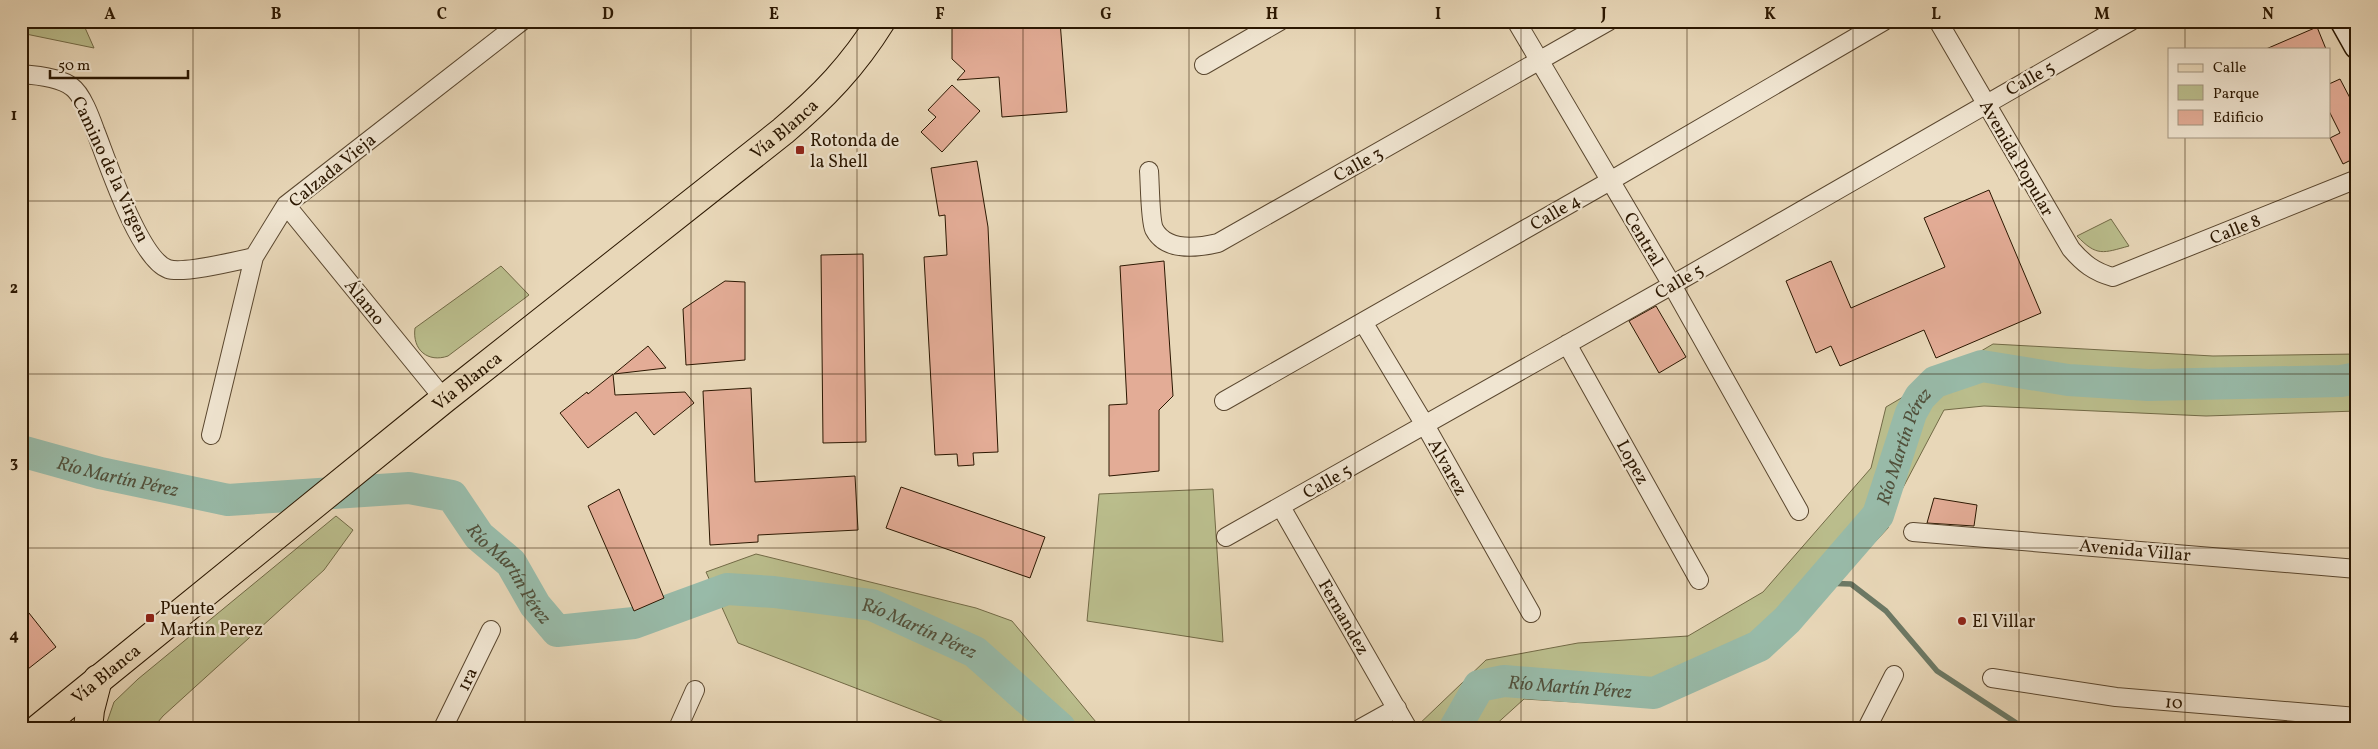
<svg xmlns="http://www.w3.org/2000/svg" width="2378" height="749" font-family="Vollkorn,serif">
<style>
.green{fill:#babd8c;stroke:#726a46}
.lines{fill:none;stroke-linecap:round;stroke-linejoin:round}
.stream{stroke:#6c7965;stroke-width:5.5}
.river{stroke:#98baa8;stroke-width:32}
.building{fill:#e3ac96;stroke:#2b1701}
.street-casing{stroke:#5a472f;stroke-width:20}
.secondary-casing{stroke:#2b1701;stroke-width:28}
.primary-casing{stroke:#2b1701;stroke-width:30}
.street{stroke:#f0e5d1;stroke-width:18}
.secondary{stroke:#f0e5d1;stroke-width:25}
.primary{stroke:#e8d7b8;stroke-width:28}
.grid{fill:none;stroke:#2b1701;stroke-width:1;stroke-opacity:0.55}
.poi-dot{fill:#8f2418;stroke:#f0e5d1;stroke-width:2}
.labels{text-anchor:middle;stroke-width:4.5;stroke-linejoin:round;paint-order:stroke}
.street-label{font-size:18px;fill:#2b1701;stroke:#f0e5d1}
.poi-label{font-size:18px;fill:#2b1701;stroke:#f0e5d1;text-anchor:start}
.water-label{font-size:19px;font-style:italic;fill:#51503b;stroke:#f0e5d1}
.neatline{fill:none;stroke:#2b1701;stroke-width:2}
.grid-label{font-size:16px;text-anchor:middle;font-weight:bold;fill:#2b1701}
</style>
<rect width="100%" height="100%" fill="#e8d7b8"/>
<filter id="stains"><feTurbulence type="fractalNoise" baseFrequency=".004" numOctaves="4"/><feColorMatrix values="0 0 0 0 .2 0 0 0 0 .09 0 0 0 0 .02 0 0 0 .5 -.17"/></filter>
<radialGradient id="worn" r=".72"><stop offset=".6" stop-color="#630" stop-opacity="0"/><stop offset="1" stop-color="#630" stop-opacity=".3"/></radialGradient>
<path class="green" d="M21,21h61l12,27 -73,-15z
M2111,219l18,27c-26,7 -32,11 -52,-10z
M501,266l28,29 -81,61c-20,7 -36,-6 -33,-28z
M1993,344l220,12 144,-2v57l-151,5 -222,-10 -40,4 -47,89 -9,29 -90,96 -172,81 -102,-6 -32,29h-77l71,-68 92,-17 110,-7 75,-44 108,-124 15,-61z
M1213,489l10,153 -136,-21 12,-127z
M336,516l17,14 -29,40 -161,146 -10,12h-48l9,-26 24,-23z
M756,554l220,54 36,13 89,107h-141l-222,-85 -32,-71z"/>
<g class="lines">
<path class="stream" d="M1821,583l30,1 35,27 51,60 87,57"/>
<g class="river">
<path id="s1" d="M21,451l79,22 128,27 181,-12 43,8 27,40 32,27 24,42 22,26 77,-8 93,-34 47,3 98,13 103,47 85,76"/>
<path id="s2" d="M1455,728l24,-42 25,-5 150,12 105,-47 28,-26 91,-105 33,-102 9,-16 15,-15 47,-16 86,14 80,5 193,-4 16,-3"/>
</g>
</g>
<path class="building" d="M952,21h108l7,91 -65,5 -3,-40 -42,3 8,-9 -13,-12z
M2317,27l9,22h-60z
M2340,79l10,19 7,-3v62l-14,7 -13,-26 10,-5 -11,-22v-27z
M952,85l28,26 -38,41 -21,-20 15,-15 -8,-7z
M977,161l11,66 10,225 -25,1 1,12 -16,1 -1,-12 -22,1 -11,-198 23,-2 -2,-40 -6,1 -8,-48z
M1989,190l52,123 -105,45 -12,-28 -84,36 -9,-20 -15,7 -30,-72 45,-20 20,47 94,-41 -21,-49z
M863,254l3,188 -43,1 -2,-188z
M1164,261l9,135 -14,14v61l-50,5v-71l18,-1 -7,-138z
M725,281l20,1v78l-59,5 -3,-56z
M1656,306l30,51 -27,16 -30,-52z
M648,346l18,22 -52,6z
M613,374l2,21 70,-3 9,11 -40,32 -18,-23 -48,36 -28,-35 27,-21 1,2z
M751,388l4,94 100,-6 3,54 -100,5v7l-48,3 -7,-154z
M901,487l144,50 -15,41 -144,-50z
M619,489l45,109 -30,13 -46,-105z
M1934,498l43,7 -3,21 -47,-3z
M21,603l35,44 -28,22 -7,-8z"/>
<g class="lines">
<g class="street-casing">
<path id="street" d="M1516,21l156,264 127,226
M1938,21l133,228c12,14 23,23 42,28l244,-98
M1204,65l76,-44
M21,74c14,1 40,4 51,13 10,7 19,32 23,43 12,30 44,129 73,139 15,5 68,-8 86,-12
M1149,171c1,12 1,49 5,58 12,23 43,19 64,14l391,-222
M286,205l158,194
M1363,322l62,103 106,188
M1567,344l132,236
M1224,401l386,-220 274,-160
M211,435l43,-178 32,-52 236,-184
M1281,507l126,220
M1913,532l444,37
M1226,537l446,-252 459,-264
M1992,678l124,19 241,20
M443,728l48,-98
M678,728l17,-38
M1361,728l36,-20
M1867,728l27,-53"/>
</g>
<g class="secondary-casing">
<path id="secondary" d="M2343,21l14,25"/>
</g>
<g class="primary-casing">
<g id="primary">
<path id="s3" d="M39,728l405,-329 339,-268c40,-34 70,-65 98,-110"/>
<path d="M88,728l2,-18 8,-31"/>
</g>
</g>
<use href="#street" class="street"/>
<use href="#secondary" class="secondary"/>
<use href="#primary" class="primary"/>
</g>
<path class="grid" d="M193,21v707M359,21v707M525,21v707M691,21v707M857,21v707M1023,21v707M1189,21v707M1355,21v707M1521,21v707M1687,21v707M1853,21v707M2019,21v707M2185,21v28M2185,136v592M21,201h2336M21,374h2336M21,548h2336"/>
<g class="poi-dot">
<rect x="795" y="145" width="10" height="10" rx="2.5"/>
<rect x="145" y="613" width="10" height="10" rx="2.5"/>
<circle cx="1962" cy="621" r="5"/>
</g>
<g class="labels">
<g class="street-label">
<text transform="translate(2030 78) rotate(-29)" y="6">Calle 5</text>
<text dy="6" stroke="none"><textPath href="#s3" startOffset="956">Vía Blanca</textPath></text>
<text transform="translate(2017 158) rotate(60)" y="6">Avenida Popular</text>
<text transform="translate(1358 164) rotate(-29)" y="6">Calle 3</text>
<text transform="translate(111 169) rotate(65)" y="6">Camino de la Virgen</text>
<text transform="translate(332 170) rotate(-39)" y="6">Calzada Vieja</text>
<text transform="translate(1555 212) rotate(-30)" y="6">Calle 4</text>
<text transform="translate(2235 229) rotate(-22)" y="6">Calle 8</text>
<text transform="translate(1644 239) rotate(59)" y="6">Central</text>
<text transform="translate(1679 281) rotate(-30)" y="6">Calle 5</text>
<text transform="translate(365 302) rotate(51)" y="6">Álamo</text>
<text dy="6" stroke="none"><textPath href="#s3" startOffset="551">Vía Blanca</textPath></text>
<text transform="translate(1633 462) rotate(61)" y="6">Lopez</text>
<text transform="translate(1448 467) rotate(61)" y="6">Alvarez</text>
<text transform="translate(1327 481) rotate(-29)" y="6">Calle 5</text>
<text transform="translate(2135 550) rotate(5)" y="6">Avenida Villar</text>
<text transform="translate(1344 617) rotate(60)" y="6">Fernandez</text>
<text dy="6" stroke="none"><textPath href="#s3" startOffset="86">Vía Blanca</textPath></text>
<text transform="translate(467 679) rotate(-64)" y="6">1ra</text>
<text transform="translate(2174 702) rotate(5)" y="6">10</text>
</g>
<g class="poi-label">
<text x="810" y="146">Rotonda de<tspan x="810" dy="21">la Shell</tspan></text>
<text x="160" y="614">Puente<tspan x="160" dy="21">Martin Perez</tspan></text>
<text x="1972" y="627">El Villar</text>
</g>
<g class="water-label">
<text dy="7" stroke="none"><textPath href="#s2" startOffset="590">Río Martín Pérez</textPath></text>
<text dy="7" stroke="none"><textPath href="#s1" startOffset="100">Río Martín Pérez</textPath></text>
<text dy="7" stroke="none"><textPath href="#s1" startOffset="535">Río Martín Pérez</textPath></text>
<text dy="7" stroke="none"><textPath href="#s1" startOffset="985">Río Martín Pérez</textPath></text>
<text dy="7" stroke="none"><textPath href="#s2" startOffset="140">Río Martín Pérez</textPath></text>
</g>
</g>
<rect width="2378" height="749" fill="none" stroke="#e8d7b8" stroke-width="55"/>
<rect x="2168" y="48" width="162" height="90" fill="#f0e5d1" stroke="#a1937e"/>
<rect x="2178" y="64" width="25" height="8" fill="#e8d7b8" stroke="#a1937e"/>
<text x="2213" y="72" font-size="15" fill="#2b1701">Calle</text>
<rect x="2178" y="85" width="25" height="15" fill="#babd8c" stroke="#a1937e"/>
<text x="2213" y="98" font-size="15" fill="#2b1701">Parque</text>
<rect x="2178" y="110" width="25" height="15" fill="#e3ac96" stroke="#a1937e"/>
<text x="2213" y="122" font-size="15" fill="#2b1701">Edificio</text>
<path d="M50 70v8h138v-8" fill="none" stroke="#2b1701" stroke-width="2.5"/>
<text x="58" y="70" font-size="15" fill="#2b1701" stroke="#f0e5d1" stroke-width="4" paint-order="stroke">50 m</text>
<rect x="28" y="28" width="2322" height="694" class="neatline"/>
<g class="grid-label">
<text x="110" y="19">A</text>
<text x="276" y="19">B</text>
<text x="442" y="19">C</text>
<text x="608" y="19">D</text>
<text x="774" y="19">E</text>
<text x="940" y="19">F</text>
<text x="1106" y="19">G</text>
<text x="1272" y="19">H</text>
<text x="1438" y="19">I</text>
<text x="1604" y="19">J</text>
<text x="1770" y="19">K</text>
<text x="1936" y="19">L</text>
<text x="2102" y="19">M</text>
<text x="2268" y="19">N</text>
<text x="14" y="120">1</text>
<text x="14" y="293">2</text>
<text x="14" y="467">3</text>
<text x="14" y="640">4</text>
</g>
<rect width="100%" height="100%" filter="url(#stains)"/>
<rect width="100%" height="100%" fill="url(#worn)"/>
</svg>
